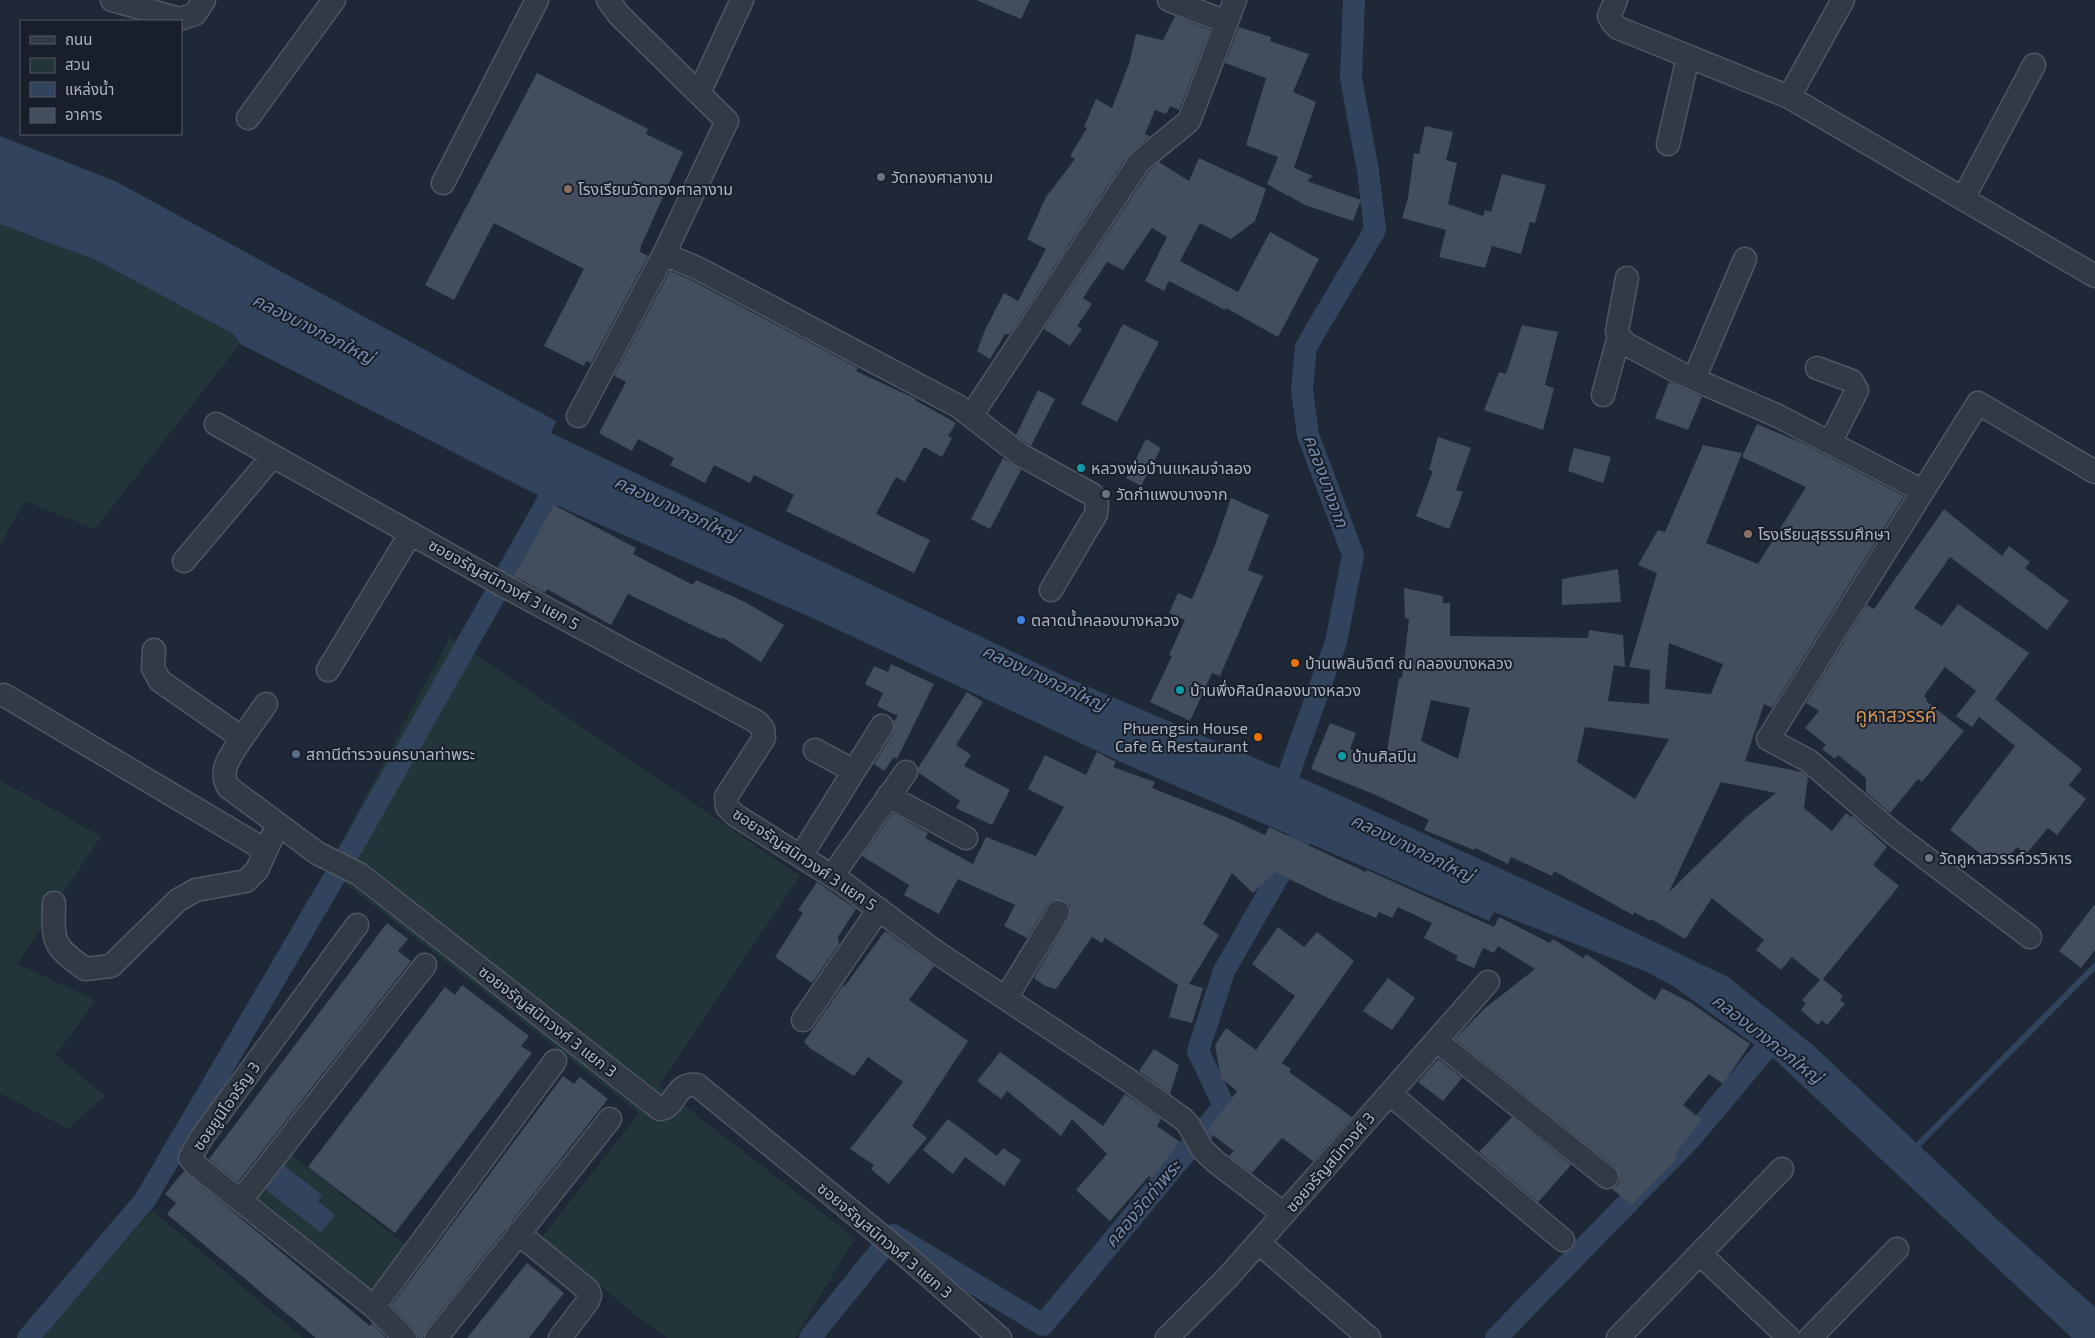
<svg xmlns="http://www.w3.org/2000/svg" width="2095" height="1338" font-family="'Exo 2','Noto Sans Thai',sans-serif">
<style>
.green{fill:#223538}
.water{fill:#32435d}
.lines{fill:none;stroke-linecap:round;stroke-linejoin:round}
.stream{stroke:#32435d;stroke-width:6}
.canal{stroke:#32435d;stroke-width:22}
.building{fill:#424d5e;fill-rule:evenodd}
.minor-casing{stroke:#505764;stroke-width:25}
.minor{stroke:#323a46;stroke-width:22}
.worship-dot{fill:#6b7280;stroke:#181f2a;stroke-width:2}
.education-dot{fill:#8d6e63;stroke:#181f2a;stroke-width:2}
.culture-dot{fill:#0f9aa8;stroke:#181f2a;stroke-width:2}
.shop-dot{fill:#3f7fe0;stroke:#181f2a;stroke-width:2}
.food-dot{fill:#e8710a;stroke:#181f2a;stroke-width:2}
.service-dot{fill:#5c6f8a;stroke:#181f2a;stroke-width:2}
.labels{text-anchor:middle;stroke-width:4;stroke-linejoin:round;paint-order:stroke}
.poi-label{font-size:16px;fill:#acb4c3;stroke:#181f2a;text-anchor:start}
.street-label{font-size:16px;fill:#acb4c3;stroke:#181f2a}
.water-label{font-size:18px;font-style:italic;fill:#748aac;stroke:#181f2a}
.quarter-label{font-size:19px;fill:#d29258;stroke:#181f2a}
</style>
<rect width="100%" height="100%" fill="#1f2836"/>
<path class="green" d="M0,224l98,37 135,73 7,10 -145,185 -70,-28 -25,44z
M450,637l350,239 -141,210 196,152 -60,100h-127l-30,-21 -96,-80 97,-124 -312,-244z
M0,780l101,56 -84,128 79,36 -40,55 49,41 -37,33 -68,-36z
M287,1151l121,96 -36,45 -121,-95z
M152,1210l151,128h-262z"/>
<path class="water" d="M0,136l115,45 441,240 -5,12 517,245 236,101 230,105 194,93 86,69 186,176 95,85v31h-23l-298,-279 -101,-73 -26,-14 -153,-60 -5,9 -364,-157 -306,-143 -250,-110 -329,-167 -7,-10 -135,-73 -98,-37z
M284,1165l38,30 -4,6 17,14 -14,18 -56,-44z"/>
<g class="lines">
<path class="stream" d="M1914,1149l181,-183"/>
<path class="canal" d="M1283,790l53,-148 17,-87 -45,-120 -6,-45 4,-43 69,-117 -7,-59 -17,-93 3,-78
M28,1338l117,-138 213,-363 205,-363
M810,1338l83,-103 150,90 181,-219 -26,-55 26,-80 91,-159
M1496,1338l195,-200 82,-98"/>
</g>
<path class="building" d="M976,0h54l-9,19z
M1175,16l35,14 -31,80 -9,-4 -4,8 -11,-4 -10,24 5,2 -22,19 -119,180 -4,-1 -15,25 -13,-8 8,-21 19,-37 14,8 28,-52 -19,-10 19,-42 29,-38 -5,-3 17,-28 -3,-1 12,-28 16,9 17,-44 7,-30 27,6z
M1239,27l32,10 -1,4 39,13 -16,38 23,10 -22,66 19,8 -6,5 54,19 -8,21 -48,-16 -16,-9 1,-2 -2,2 -21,-12 11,-27 -32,-12 20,-67 -41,-15z
M537,73l111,56 -2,5 37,18 -42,94 -1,6 8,4 -57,107 -5,-2 -2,5 -40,-20 40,-77 -90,-46 -40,77 -29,-15z
M1425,126l28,6 -7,28 11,3 -9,41 35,12 2,-6 6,2 11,-38 44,11 -11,38 -5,-1 -9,32 -29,-8 -7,22 -46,-11 7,-27 -44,-12 6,-20 6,-45 5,1z
M1199,158l67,31 -11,32 -24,18 -31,-16 -20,38 58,31 32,-60 49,27 -41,78 -52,-29 -1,2 -56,-29 -5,10 -19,-10 22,-44 -15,-9 -29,42 -16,-8 -24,36 9,6 -15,22 5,3 -12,17 -26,-17 105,-158 10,-9 30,19z
M670,271l23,10 165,87 -2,3 60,28 -1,1 41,23 -8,13 4,2 -10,19 -18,-10 -19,35 -9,-5 -20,37 54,26 -16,33 -128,-62 8,-16 -40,-20 -4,8 -36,-18 -9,18 -35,-18 4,-7 -36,-19 -6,12 -33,-18 27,-51 -12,-6z
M1123,324l36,18 -42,80 -36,-18z
M1522,325l36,7 -13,53 9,3 -11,42 -59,-20 15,-38 7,2z
M1669,382l33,15 -14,33 -33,-12z
M1038,390l17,9 -24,47 -15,-11z
M1757,424l45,19 102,53 -132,212 -8,-4 -19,57 57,11 6,5 -4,31 28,23 14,-18 5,4 2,-1 34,31 -14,18 26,21 -76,93 20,17 -3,4 5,4 -18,21 -5,-5 -4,5 -17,-15 5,-7 -4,-3 18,-20 -28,-23 -11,13 -25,-20 8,-10 -52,-42 -27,41 -34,-20 -1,2 -16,-9 -1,3 -79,-44 -2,5 -41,-19 -3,7 -33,-16 -1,2 -50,-20 5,-10 -53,-25 -65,-26 19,-46 26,10 -6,16 35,14 14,-85h3l7,-59 -4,-1 -1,-30 39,8v7h7v33l138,2 1,-8 34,5 2,32 -11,-2 -6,36 41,3 1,-34 -21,-3 28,-94 -19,-8 20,-35 7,2 38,-87 39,8 -36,90 52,21 48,-77 -64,-30zM1669,643l54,21 -12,30 -46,-5zM1431,700l39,8 -12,51 -37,-18zM1585,727l84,12 -34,60 -58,-37zM1721,782l55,11 -30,24 -77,75z
M1438,437l33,11 -15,42 7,2 -14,37 -33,-13 17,-45 -4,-1z
M1146,439l15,9 -20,38 -15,-8z
M1574,448l37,9 -8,26 -35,-12z
M1003,458l18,12 -31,59 -19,-10z
M1231,498l38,17 -21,55 15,6 -43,100 -8,-3 -22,48 -40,-19 22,-46 -3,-1 16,-35 -16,-7 9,-20 14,6 23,-54z
M554,505l82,43 -3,6 60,31 3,-5 51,23 37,22 -23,37 -39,-25 -1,2 -93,-45 -17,31 -64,-36 -2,4 -31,-17z
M1944,509l58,47 7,-10 21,16 -5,6 44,33 -22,29 -97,-73 -36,51 28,18 16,-22 71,49 -34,46 87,70 -13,16 17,14 -29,36 -9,-7 -22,26 -9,-7 -16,18 -12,-10 -3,3 -36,-28 65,-84 -36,-29 -7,10 -16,-11 20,-25 -31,-24 -21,29 3,3 -1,2 38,30 -42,51 -4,-3 -28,34 -24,-21v-14l-28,-23 -3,4 -13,-10 4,-4 -21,-17 14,-17 -13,-8 61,-98 7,4z
M1618,569l3,33 -59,3v-26z
M891,664l43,20 -37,75 -3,-2 -10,14 -10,-7 19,-31 1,-12 4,-5 -21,-10 6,-13 -18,-9 9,-18 14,6z
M967,692l16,10 -27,43 15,10 -7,11 46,24 -18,35 -36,-17 4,-7 -41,-28 -1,-5z
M1097,752l19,10 -3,5 42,15 -3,6 79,31 34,16 4,-8 97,45 1,-2 127,57 5,-10 51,26 3,-4 30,19 3,-4 69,46 7,-12 29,15 59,41 -27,40 -14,-10 -26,31 19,15 -28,35 4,3 -46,47 -20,-16 6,-4 2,-7 -5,-11 -160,-128 29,-30 51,-40 -37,-23 -4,7 -11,-5 -9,20 -18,-8 2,-4 -34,-18 8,-15 -34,-16 -6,11 -13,-6 -3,6 -48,-20 -53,-26 -22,21 -21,-20 -29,51 16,11 -30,49 14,4 -11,35 -23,-6 9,-32 -73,-47 -3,5 -10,-6 -36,52 -11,-3 -11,-8 35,-60 1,-12 -6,-5 -12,-1 -5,5 -20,33 -23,-12 11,-21 -57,-26 -19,35 -35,-19 5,-10 -47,-29 31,-43 35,20 -3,5 48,26 13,-27 50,19 28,-49 -36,-18 17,-34 41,20z
M817,882l39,27 -18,28 1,7 -27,39 -37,-26 28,-44 -5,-3z
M2095,904v46l-14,18 -22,-17z
M387,923l21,16 -10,12 13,10 -173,221 -29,-23z
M1278,927l26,20 13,-15 37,29 -72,102 9,6 -2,3 63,45 -39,44 -31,-23 -30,35 -23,-17 5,-5 -27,-20 30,-40 -16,-13 -6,-33 11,-17 30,22 39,-54 -43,-32z
M885,931l49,35 -25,34 59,41 -56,85 15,12 -38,46 -18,-15 3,-4 -24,-16 53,-67 -35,-25 -14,19 -43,-27 -7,-7 40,-58v3z
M1388,978l27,20 -23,32 -29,-19z
M462,985l67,51 -8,10 11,7 -137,180 -87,-66 137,-180 10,8z
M1154,1049l25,16 -9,29 -31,-23z
M1000,1052l103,74 22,-32 36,25 -4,7 23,16 -28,36 -3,-2 -39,45 -34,-31 31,-36 -35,-35 -11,17 -54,-45 -6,8 -24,-18z
M1438,1059l24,19 -19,23 -25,-19z
M563,1076l11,8 6,-7 28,22 -182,231 -3,8h-5l-4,-9 -23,-23z
M1512,1117l59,48 -33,37 -59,-50z
M948,1119l49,37 6,-8 18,12 -17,26 -39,-29 -12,17 -30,-24z
M184,1171l186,155 2,-3 14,15h-70l-149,-124 9,-11 -11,-9z
M527,1263l37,30 -35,45h-62z"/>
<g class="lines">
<g class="minor-casing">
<path id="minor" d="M112,0l68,19 15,-5 9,-14
M608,0l11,15 108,106 -63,133 35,15 259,137 63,49 72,40 4,8 -1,11 -45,76
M1169,0l57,22
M1616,0l-7,16 4,7 5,5 171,69 306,179
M699,93l43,-93
M1789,97l54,-97
M248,118l86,-118
M1668,144l20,-87
M443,183l94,-183
M1963,199l71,-134
M1627,278l-10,53 2,5 7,8 56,30 96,42 145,75
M1817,368l35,13 5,9 -27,53
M1694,379l51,-120
M1603,395l16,-59
M578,416l86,-162
M971,416l168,-254 50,-41 46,-121
M216,424l292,164 249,134 6,7 1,9 -38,59 1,10 8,8 108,68 93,69 191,127 56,40 5,5 15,26 13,12 68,52
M184,561l89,-105
M154,650l-1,18 7,13 82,57c-10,17 -24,30 -14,49l89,66 42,21 301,235c17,-2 14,-27 37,-24l208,170 95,83
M328,670l83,-137
M4,695l261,155
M242,738l24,-34
M815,750l39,21
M888,796l78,42
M801,856l81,-130
M832,876l74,-104
M54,903c-1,40 -2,42 31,66l26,-3 67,-66 18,-10 50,-9 11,-11 21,-46
M357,925l-155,212 -12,21 7,8 177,141 31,31
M2030,937l-137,-104 -84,-72 -41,-22 210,-336 117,69
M1006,998l52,-86
M803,1020l76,-111
M1437,1041l170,136
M1390,1094l173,146
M241,1200l184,-235
M518,1233l70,57 2,5 -2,6 -28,37
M1259,1243l110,95
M1700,1254l89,84
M374,1307l181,-246
M436,1338l174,-219
M1167,1338l61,-61 260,-295
M1618,1338l164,-169
M1810,1338l87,-89"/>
</g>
<use href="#minor" class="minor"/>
</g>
<g class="worship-dot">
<circle cx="881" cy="177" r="5"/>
<circle cx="1106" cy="494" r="5"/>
<circle cx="1929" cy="858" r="5"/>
</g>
<g class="education-dot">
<circle cx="568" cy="189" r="5"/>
<circle cx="1748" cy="534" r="5"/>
</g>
<g class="culture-dot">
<circle cx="1081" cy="468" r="5"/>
<circle cx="1180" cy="690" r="5"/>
<circle cx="1342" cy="756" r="5"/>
</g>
<circle class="shop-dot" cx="1021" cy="620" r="5"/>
<g class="food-dot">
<circle cx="1295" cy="663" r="5"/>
<circle cx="1258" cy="737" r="5"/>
</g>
<circle class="service-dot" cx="296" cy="754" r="5"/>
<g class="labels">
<g class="poi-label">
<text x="891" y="183">วัดทองศาลางาม</text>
<text x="578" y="195">โรงเรียนวัดทองศาลางาม</text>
<text x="1091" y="474">หลวงพ่อบ้านแหลมจำลอง</text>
<text x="1116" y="500">วัดกำแพงบางจาก</text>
<text x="1758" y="540">โรงเรียนสุธรรมศึกษา</text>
<text x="1031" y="626">ตลาดน้ำคลองบางหลวง</text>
<text x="1305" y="669">บ้านเพลินจิตต์ ณ คลองบางหลวง</text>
<text x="1190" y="696">บ้านพึ่งศิลป์คลองบางหลวง</text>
<text x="1248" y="734" text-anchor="end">Phuengsin House<tspan x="1248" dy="18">Cafe &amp; Restaurant</tspan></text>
<text x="306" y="760">สถานีตำรวจนครบาลท่าพระ</text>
<text x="1352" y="762">บ้านศิลปิน</text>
<text x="1939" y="864">วัดคูหาสวรรค์วรวิหาร</text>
</g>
<g class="street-label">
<text transform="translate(504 584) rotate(29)" y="6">ซอยจรัญสนิทวงศ์ 3 แยก 5</text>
<text transform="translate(805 859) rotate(34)" y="6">ซอยจรัญสนิทวงศ์ 3 แยก 5</text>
<text transform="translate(548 1021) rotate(38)" y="6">ซอยจรัญสนิทวงศ์ 3 แยก 3</text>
<text transform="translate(226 1106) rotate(-55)" y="6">ซอยยูนิโอจรัญ 3</text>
<text transform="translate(1330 1162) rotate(-49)" y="6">ซอยจรัญสนิทวงศ์ 3</text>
<text transform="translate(885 1240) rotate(40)" y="6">ซอยจรัญสนิทวงศ์ 3 แยก 3</text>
</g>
<g class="water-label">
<text transform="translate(313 329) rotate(27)" y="6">คลองบางกอกใหญ่</text>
<text transform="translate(1326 481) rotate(70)" y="6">คลองบางจาก</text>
<text transform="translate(676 509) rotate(25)" y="6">คลองบางกอกใหญ่</text>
<text transform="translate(1044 678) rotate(25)" y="6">คลองบางกอกใหญ่</text>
<text transform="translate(1412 848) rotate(26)" y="6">คลองบางกอกใหญ่</text>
<text transform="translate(1767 1039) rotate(38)" y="6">คลองบางกอกใหญ่</text>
<text transform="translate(1143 1204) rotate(-50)" y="6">คลองวัดท่าพระ</text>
</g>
<g class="quarter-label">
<text x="1896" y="722">คูหาสวรรค์</text>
</g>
</g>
<rect x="20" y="20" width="162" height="115" fill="#181f2a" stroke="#535b67"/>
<rect x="30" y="36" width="25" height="8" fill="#323a46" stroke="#535b67"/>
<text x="65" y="45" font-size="15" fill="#acb4c3">ถนน</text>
<rect x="30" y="58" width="25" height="15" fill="#223538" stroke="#535b67"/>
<text x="65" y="70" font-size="15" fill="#acb4c3">สวน</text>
<rect x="30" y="82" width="25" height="15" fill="#32435d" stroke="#535b67"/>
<text x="65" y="95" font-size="15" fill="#acb4c3">แหล่งน้ำ</text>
<rect x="30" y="108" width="25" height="15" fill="#424d5e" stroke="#535b67"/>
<text x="65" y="120" font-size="15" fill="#acb4c3">อาคาร</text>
</svg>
